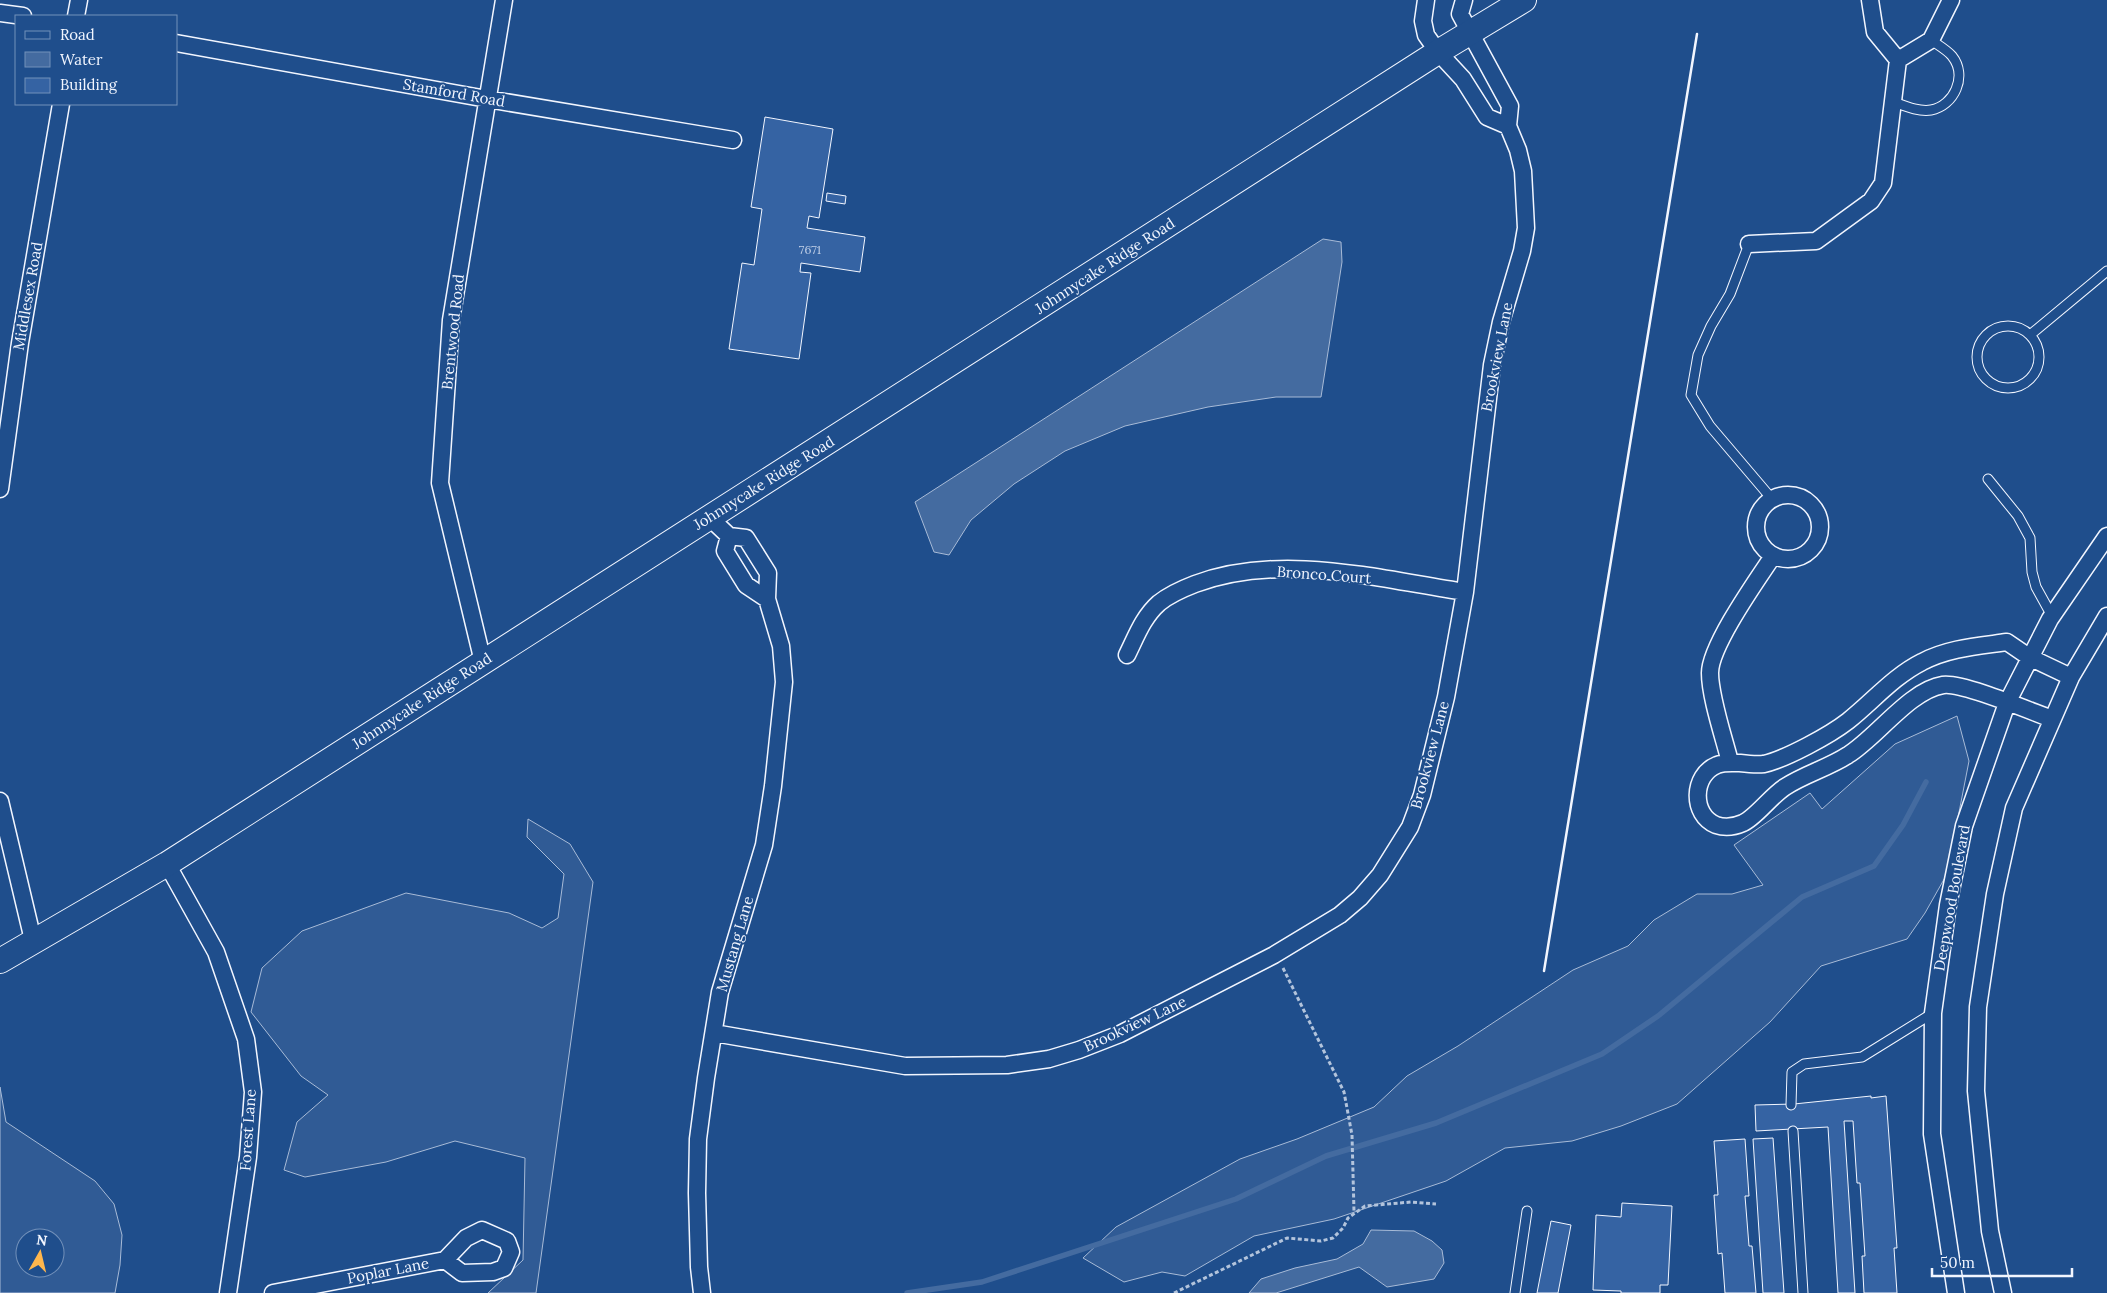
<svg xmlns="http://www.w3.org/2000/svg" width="2107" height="1293" font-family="Lora,serif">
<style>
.built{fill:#305b95;stroke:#a8bbd7;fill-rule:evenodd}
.water{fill:#446ba0;stroke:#a8bbd7}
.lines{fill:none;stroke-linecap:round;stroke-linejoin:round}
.stream{stroke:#446ba0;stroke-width:5.5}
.building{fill:#3563a3;stroke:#f2f6ff}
.lane-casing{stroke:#f2f6ff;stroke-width:11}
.street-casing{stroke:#f2f6ff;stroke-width:19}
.secondary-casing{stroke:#f2f6ff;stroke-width:26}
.path{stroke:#b3c4dc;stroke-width:3;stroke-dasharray:4 2.5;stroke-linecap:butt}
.lane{stroke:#1f4e8c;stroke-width:9}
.street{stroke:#1f4e8c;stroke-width:16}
.secondary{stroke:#1f4e8c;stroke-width:24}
.wall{stroke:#f2f6ff;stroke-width:2.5}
.labels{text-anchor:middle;stroke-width:4;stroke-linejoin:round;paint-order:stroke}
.number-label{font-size:12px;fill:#c3d1e8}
.street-label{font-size:15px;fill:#f2f6ff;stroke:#1f4e8c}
</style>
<rect width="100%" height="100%" fill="#1f4e8c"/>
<path class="built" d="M1957,716l12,45 -22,113 -22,39 -18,26 -86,27 -51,56 -93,82 -56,22 -49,15 -67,7 -59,33 -112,38 -80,17 -69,40 -23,-4 -38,10 -41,-24 33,-31 124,-68 57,-20 77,-32 33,-31 51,-30 115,-76 55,-24 26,-26 43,-26h35l31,-9 -29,-40 76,-52 12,16 73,-65z
M528,819l42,25 23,38 -57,411h-48l35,-33 2,-102 -70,-17 -69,21 -81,15 -21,-7 13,-48 31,-27 -27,-19 -50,-64 11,-44 40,-37 104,-38 103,20 33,15 16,-10 6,-44 -37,-37z
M0,1087l6,35 89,59 19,23 8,31 -2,30 -5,28h-115zM25,1238h30v30h-30z"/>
<path class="water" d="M1323,239l18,3 1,20 -21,135h-45l-68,10 -83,19 -60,25 -51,33 -43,36 -22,35 -15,-3 -19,-50z
M1371,1230l43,1 18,10 10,9 2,13 -10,16 -47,8 -28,-20 -83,26h-27l12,-14 34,-11 42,-9 26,-15z"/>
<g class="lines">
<path class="stream" d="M907,1293l75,-11 254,-83 90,-43 110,-33 166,-69 56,-38 144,-119 72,-31 29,-41 23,-43"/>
</g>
<path class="building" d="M765,117l68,12 -14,89 -10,-2 -2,12 58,9 -5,35 -59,-9 -1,9 11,1 -12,86 -70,-10 13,-86 12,2 8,-56 -11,-2z
M827,193l19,3 -1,8 -19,-3z
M1871,1096v2l15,-2 11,152h-3l3,45h-33l-2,-37h3l-5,-73h-3l-4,-62h-9l11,172h-17l-10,-166 -72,4 -1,-26 39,-1z
M1773,1138l11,155h-21l-10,-154z
M1745,1139l4,57h-4l4,50h3l4,47h-31l-3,-40 -4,1 -4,-59h4l-4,-54z
M1622,1203l50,3 -4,79h-8v8h-39v-2l-28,-1 3,-75 25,2z
M1551,1221l20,4 -13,68h-21z"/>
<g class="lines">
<g class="lane-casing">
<path id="lane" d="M1894,102c11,4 25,10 37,8 23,-4 37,-34 21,-54 -5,-6 -14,-11 -21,-16
M1749,244l-19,50 -19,32 -13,29 -7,40 19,31 62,73
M1977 357a31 31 0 1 1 62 0a31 31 0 1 1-62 0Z
M2030,335l77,-64
M1988,479l30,37 12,22 2,34 4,15 16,29
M1791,1105l1,-33 12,-8 58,-7 71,-44
M1793,1131l10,162
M1515,1293l12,-82"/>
</g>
<g class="street-casing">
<path id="street" d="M1426,0l-3,21 3,14 12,17 25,27 24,38 21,9
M1870,0l5,32 23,28
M0,13l23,3
M76,16l3,-16
M176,43l311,56 246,41
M1749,244l67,-3 55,-40 12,-18 15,-123 33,-20 20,-40
M0,489l20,-146 41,-239
M1756 527a32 32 0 1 1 64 0a32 32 0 1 1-64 0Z
M729,536l-4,15 21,34 21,14
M1127,655c9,-18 16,-38 32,-52 11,-9 23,-14 36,-19 86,-32 183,-5 270,8
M483,662l-43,-179 11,-163 53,-320
M2052,719c-22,-8 -90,-37 -109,-34 -33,5 -67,53 -95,70 -20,13 -43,19 -63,32 -14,9 -30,31 -42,36 -9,4 -18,5 -27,2 -25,-10 -24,-50 1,-60 7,-3 15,-2 23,-2 8,1 16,2 24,1 22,-5 66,-29 84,-43 25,-20 46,-45 74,-59 26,-14 57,-16 85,-20l22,15 42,20
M1730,762c-6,-24 -20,-65 -20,-89 0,-27 47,-93 63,-117
M0,801l33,139
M167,864l49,88 30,87 7,53 -5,65 -20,136
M714,1033l191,33 102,-1 42,-6 30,-9 41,-16 154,-79 66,-40 20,-17 20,-23 30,-48 12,-32 24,-98 19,-105 27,-227 9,-43 21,-71 4,-23 -3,-57 -5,-21 -10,-24 2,-20 -50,-92 4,-14
M273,1293l172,-33 21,-22 16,-8 25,11 4,11 -7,16 -11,4 -31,1 -17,-13
M702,1293l-3,-26 -2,-74 1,-54 8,-61 14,-86 44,-147 9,-59 11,-104 -3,-36 -14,-47 1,-26 -22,-35 -17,-2 -19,-18
M1956,1293l-24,-159 1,-121 15,-108 16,-79 43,-123 43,-84 57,-83
M2003,1293l-13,-62 -14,-140 2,-84 17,-113 19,-86 57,-131 36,-61"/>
</g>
<g class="secondary-casing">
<path id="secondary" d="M0,961l167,-97 1271,-812 86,-52"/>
</g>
<path class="path" d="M1283,968l61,124 8,43 2,77
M1174,1293l113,-55 34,3 12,-3 10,-10 5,-10 17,-12 46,-4 25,2"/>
<use href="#lane" class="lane"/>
<use href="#street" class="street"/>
<use href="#secondary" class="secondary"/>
<path class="wall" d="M1544,971l153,-937"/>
</g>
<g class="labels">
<g class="number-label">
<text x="810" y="254">7671</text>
</g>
<g class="street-label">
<text transform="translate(454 93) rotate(10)" y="5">Stamford Road</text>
<text transform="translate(1105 266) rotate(-33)" y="5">Johnnycake Ridge Road</text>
<text transform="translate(28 296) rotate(-80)" y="5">Middlesex Road</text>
<text transform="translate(453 332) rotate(-84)" y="5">Brentwood Road</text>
<text transform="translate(1497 357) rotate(-79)" y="5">Brookview Lane</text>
<text transform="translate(764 483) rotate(-32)" y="5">Johnnycake Ridge Road</text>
<text transform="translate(1324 575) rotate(4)" y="5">Bronco Court</text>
<text transform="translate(422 701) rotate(-33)" y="5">Johnnycake Ridge Road</text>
<text transform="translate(1430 755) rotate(-75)" y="5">Brookview Lane</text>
<text transform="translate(1952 898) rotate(-80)" y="5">Deepwood Boulevard</text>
<text transform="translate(735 944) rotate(-74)" y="5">Mustang Lane</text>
<text transform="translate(1135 1024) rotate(-25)" y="5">Brookview Lane</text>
<text transform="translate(248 1130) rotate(-86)" y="5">Forest Lane</text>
<text transform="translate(388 1271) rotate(-11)" y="5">Poplar Lane</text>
</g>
</g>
<rect x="15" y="15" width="162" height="90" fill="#1f4e8c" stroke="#7391ba"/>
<rect x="25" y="31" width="25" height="8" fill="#1f4e8c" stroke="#7391ba"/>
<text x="60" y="40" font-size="15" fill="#f2f6ff">Road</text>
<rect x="25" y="52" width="25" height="15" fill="#446ba0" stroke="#7391ba"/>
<text x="60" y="65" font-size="15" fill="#f2f6ff">Water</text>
<rect x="25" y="78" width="25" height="15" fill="#3563a3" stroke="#7391ba"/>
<text x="60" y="90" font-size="15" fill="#f2f6ff">Building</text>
<g transform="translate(40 1253) rotate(8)"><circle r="24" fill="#1f4e8c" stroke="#7391ba"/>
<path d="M0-4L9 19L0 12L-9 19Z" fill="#ffb74d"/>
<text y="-8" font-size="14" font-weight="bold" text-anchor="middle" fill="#f2f6ff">N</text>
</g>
<path d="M1932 1268v8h140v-8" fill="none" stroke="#f2f6ff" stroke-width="2.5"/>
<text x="1940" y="1268" font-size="15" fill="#f2f6ff" stroke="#1f4e8c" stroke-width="4" paint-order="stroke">50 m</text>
</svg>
